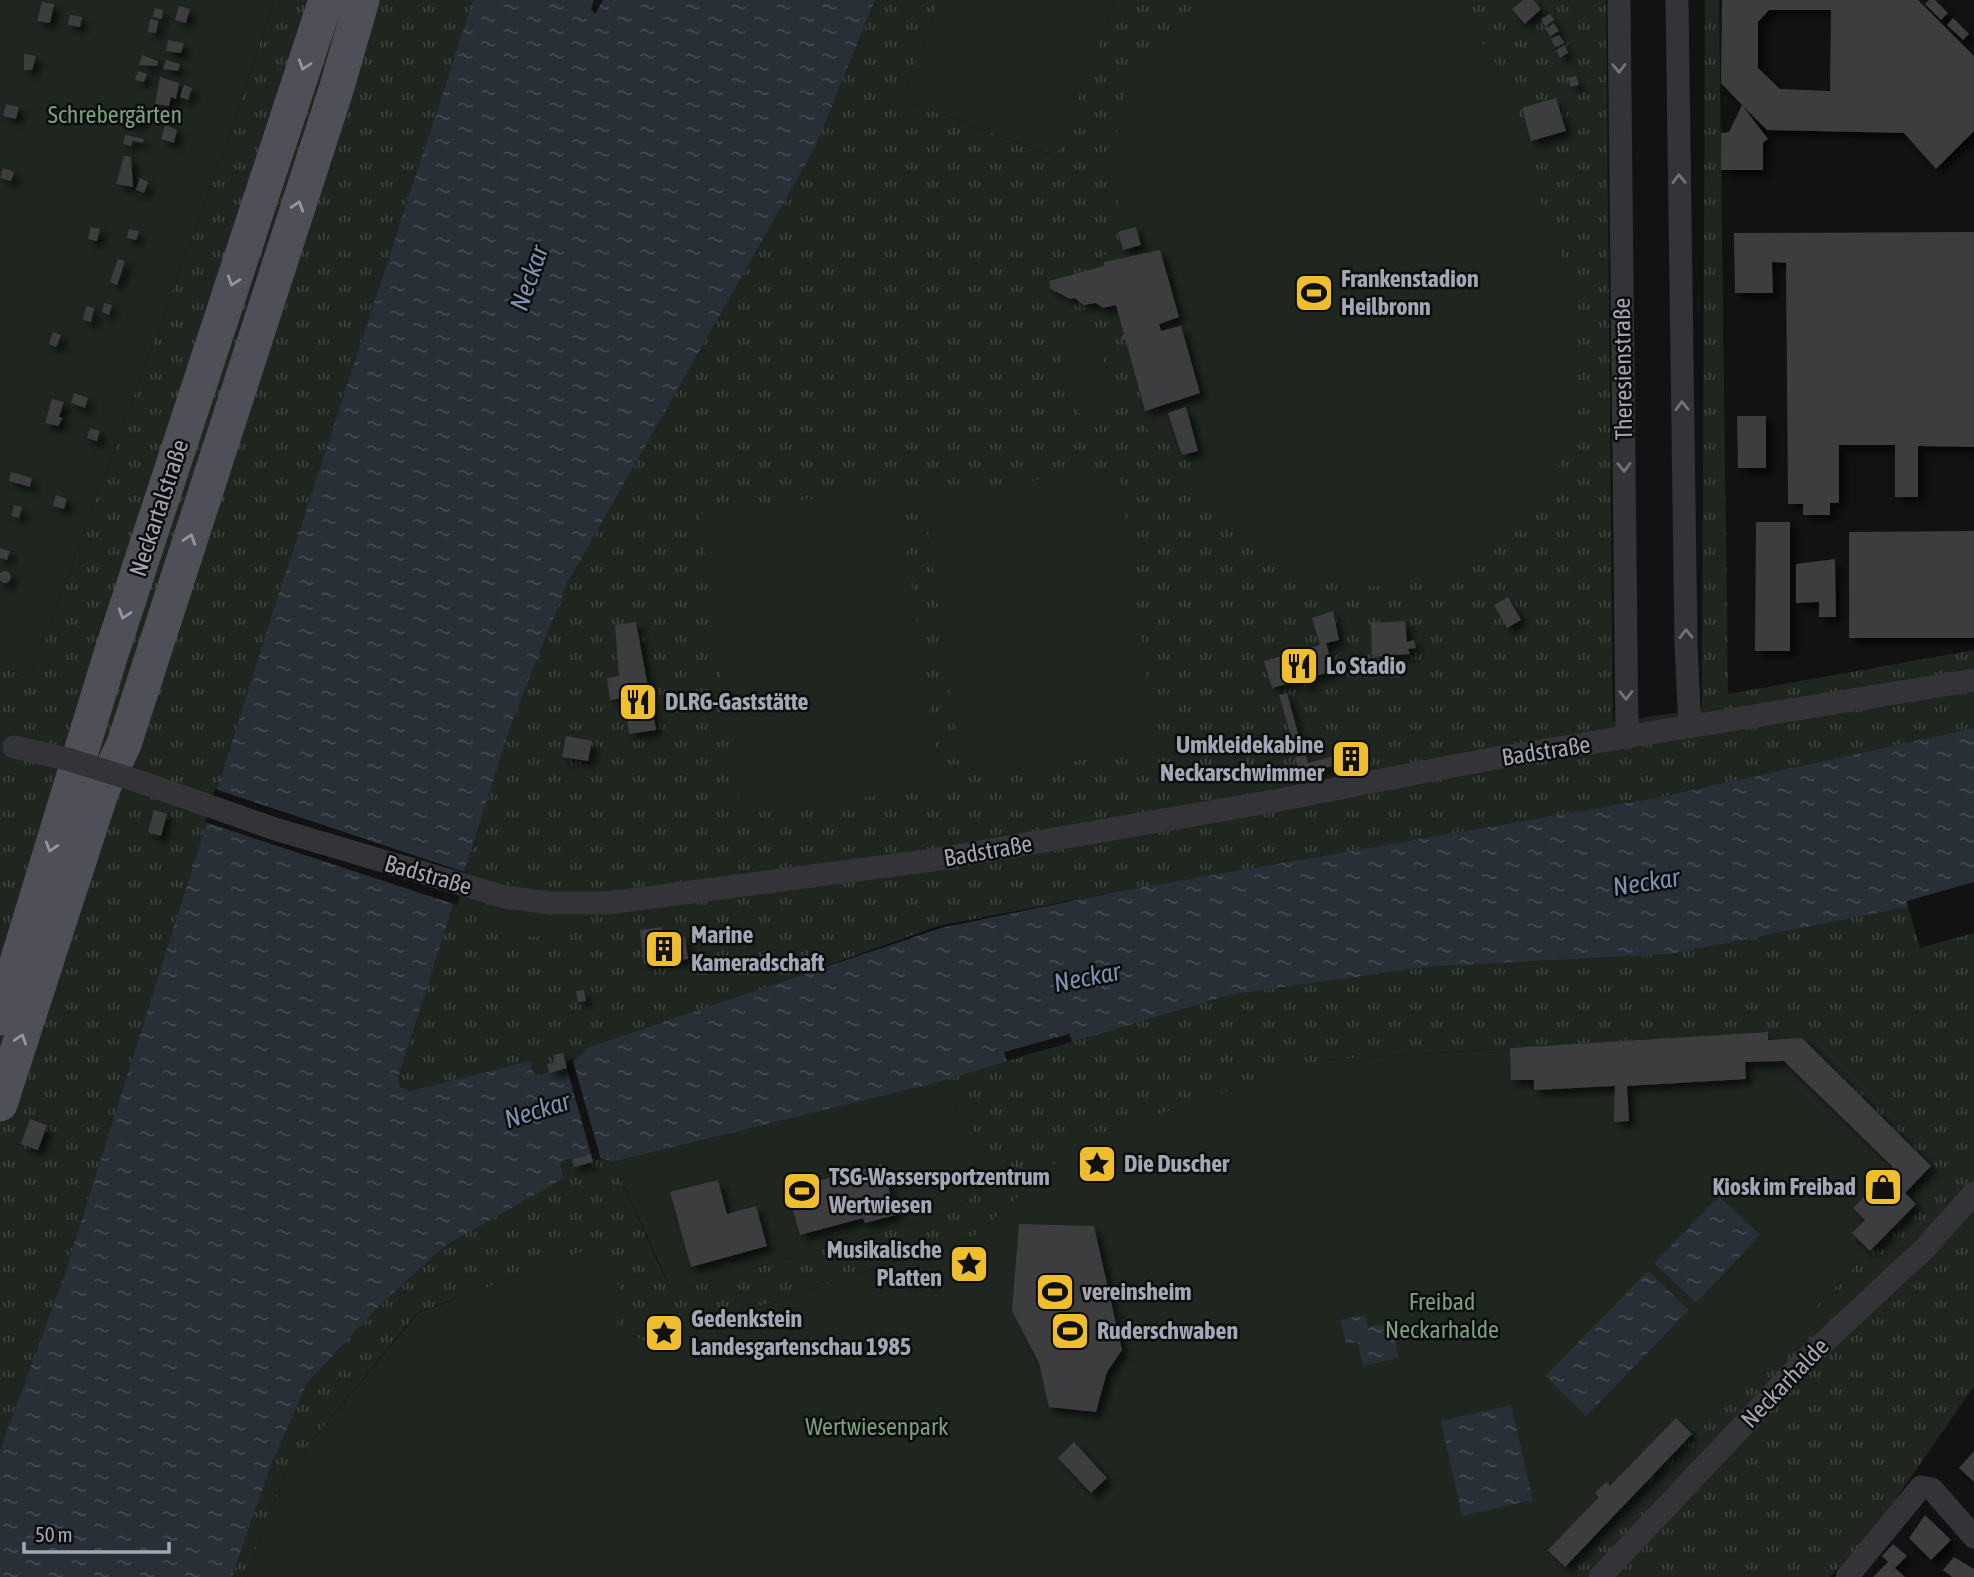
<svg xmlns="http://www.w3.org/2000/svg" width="1974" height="1577" font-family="'Asap Condensed',sans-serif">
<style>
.grass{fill:url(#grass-tufts)}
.green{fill:#1e261f}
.water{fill:url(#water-ripples)}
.pier{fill:#121213}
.building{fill:#3c3c40;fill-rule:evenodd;filter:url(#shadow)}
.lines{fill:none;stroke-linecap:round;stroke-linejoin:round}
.minor{stroke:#333338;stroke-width:23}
.primary{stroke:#4f5057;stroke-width:35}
.minor-bridge{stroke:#333338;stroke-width:23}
.oneway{stroke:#9296a1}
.oneway2{stroke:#71737c}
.labels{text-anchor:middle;stroke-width:5;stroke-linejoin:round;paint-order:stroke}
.park-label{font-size:24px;fill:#7a9f7f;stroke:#0d0d0e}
.poi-label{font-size:24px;font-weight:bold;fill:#a3a7b4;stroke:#0d0d0e;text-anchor:start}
.street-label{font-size:24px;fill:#a3a7b4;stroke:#0d0d0e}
.water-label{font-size:26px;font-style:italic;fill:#7a92af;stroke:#0d0d0e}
</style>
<defs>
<pattern id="grass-tufts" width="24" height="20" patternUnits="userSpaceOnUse" patternTransform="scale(1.75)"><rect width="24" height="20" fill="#1e261f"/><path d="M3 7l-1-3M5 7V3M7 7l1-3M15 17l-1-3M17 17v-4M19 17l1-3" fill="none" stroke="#3c433d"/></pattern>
<pattern id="water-ripples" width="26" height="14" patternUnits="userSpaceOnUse" patternTransform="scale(1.75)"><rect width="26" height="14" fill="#282f36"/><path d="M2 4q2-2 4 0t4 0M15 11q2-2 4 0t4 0" fill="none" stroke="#444a51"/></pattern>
<filter id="shadow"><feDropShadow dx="6" dy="6" stdDeviation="3.5" flood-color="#0009"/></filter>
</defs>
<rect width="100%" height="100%" fill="#121213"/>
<path class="grass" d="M274,0h199l-199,608 -210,668 -64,174v-783l31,10 201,-549z
M875,0h65l-38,99 153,58 61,-157h490l7,722 89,-13 3,-709h14l9,694 246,-44v78l-319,70 -535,93 -182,35 -204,73 -145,48 -22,21 -33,8 -4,-15 -120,30 -11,-4 -1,-9 114,-356 55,-138 248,-436z
M1908,907l12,41 54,-15v453l-96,139 -48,52h-275l387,-401 -140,-138 -34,2 -1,-8 -442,28 -274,107 -75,68 -328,108 -32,-15 -162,-29 -37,14 -130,158 -42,106h-13l38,-109 37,-85 70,-75 69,-63 117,-67 -4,-16 32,-8 22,8 46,103 9,17 16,6 270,-77 49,-39 -64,-90 291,-87 196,-28 245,-13z"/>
<path class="green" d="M0,0h274l-42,128 -201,549 -31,-10z
M940,0h176l-60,157 -154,-58z
M1205,0h229l40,30 21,32 18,36 32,118 6,-1c22,73 33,150 24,226l-5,-1c-41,125 -196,189 -309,115 -47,-30 -68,-82 -86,-132l-28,7 -2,-19 -19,-70 -5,-3 3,-4 -8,-29 -13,3 -7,-5 -13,2 -8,-7 -5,1 -20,-11 -1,-7 55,-15v-11l19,-5 -3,-10 5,-2c-25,-99 -8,-178 80,-238z
M1086,333l13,11 16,62 -2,10 -16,4 -12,-2c-23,-16 -34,-58 -16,-81z
M1119,469l38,281 -196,26 -38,-281z
M898,487l42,300 -199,27 -41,-300z
M510,882l63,8 -7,33c-20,18 -42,15 -67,10z
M1768,1032l1,8 33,-2 140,138 -387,401h-1310l42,-106 131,-158 186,-70 20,59 -8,26 32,15 328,-108 106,-96 243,-79z
M939,1082l64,90 -49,39 -270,77 -16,-6 -55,-120z"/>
<path class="water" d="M473,0h121l-3,9 4,5 8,-14h272l-60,148 -248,436 -55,138 -114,356 2,9 10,4 120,-30 4,15 33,-8 22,-21 352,-119 179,-37 535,-93 319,-70v154l-67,19 1,6 -237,47 -245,13 -196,28 -291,87 -326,80 -22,-8 -32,8 5,16 -118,67 -69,63 -70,75 -37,85 -38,109h-232v-127l64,-174 210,-668z
M1719,1196l41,39 -64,68 -42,-40z
M1648,1271l41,39 -103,106 -41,-40z
M1365,1315l3,12 23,-4 8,35 -36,8 -5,-24 -12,2 -6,-24z
M1511,1405l22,95 -71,16 -21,-95z"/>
<path class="pier" d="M215,789l252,84 -10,32 -252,-83z
M1069,1034l3,8 -65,19 -3,-9z
M572,1058l29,102 -9,-2 -26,-93z"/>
<path class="building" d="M1523,0h10l8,9 -16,15 -13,-15z
M1722,0h196l56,56v75l-38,38 -32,-36 -137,-3 -25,-25 26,34 -5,4v27h-42v-37l8,-1 13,-27 -21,-22zM1769,10h62l-1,81 -50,-2 -22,-21v-46z
M1929,0h6l13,13 -7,7 -16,-16z
M42,2l12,2 -4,19 -13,-2z
M179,6l11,3 -4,14 -11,-3z
M155,8l8,2 -1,9 -9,-2z
M1550,14l4,6 -9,6 -4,-7z
M70,15l12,2 -2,10 -12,-2z
M1953,18l16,16 -6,6 -16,-15z
M150,19l8,2 -2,12 -8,-1z
M1554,23l5,8 -9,5 -4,-7z
M1559,35l5,8 -9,4 -4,-8z
M168,40l16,3 -3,10 -15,-2z
M1565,45l3,8 -8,5 -4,-8z
M24,54l12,2 -4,14h-8z
M142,55l16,6 -1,5 -18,-1z
M166,60l14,4 -2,7 -15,-2z
M138,71l9,3 -3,8 -9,-2z
M1576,76l3,9 -8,2 -3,-9z
M160,77l19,6 -3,16 -5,-2 -2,9 -14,-2z
M184,85l8,3 -4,12 -8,-3z
M1556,98l10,33 -35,10 -9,-33z
M6,104l13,3 -3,12 -13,-3z
M121,109l21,8 -2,7 -21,-5z
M165,125l12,5 -3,13 -13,-4z
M125,135l19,4 -1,4 -11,-2 -1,5 -8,-2z
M124,156l7,1 2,30 -17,-3z
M3,168l11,4 -3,9 -11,-3z
M140,178l8,4 -4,11 -8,-3z
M91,227l9,2 -3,12 -9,-2z
M1136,227l5,18 -18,5 -5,-18z
M129,229l10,2 -3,9 -9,-2z
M1974,232v215l-56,-1v51h-23v-52h-56v58h-9v12h-27v-11h-15l-2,-241 -14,-1 1,31h-38l-1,-60z
M1160,250l19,67 -20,7 2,7 20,-5 19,67 -55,18 -19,-70 -5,-3 3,-4 -8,-29 -13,3 -7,-5 -13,2 -8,-7 -5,1 -20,-11 -1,-7 55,-15v-4z
M118,259l7,2 -8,24 -7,-3z
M104,303l8,2 -3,10 -7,-3z
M86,306l8,2 -3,14 -8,-2z
M53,332l8,3 -5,12 -7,-3z
M74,393l14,5 -3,10 -14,-5z
M52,399l12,3 -5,15 4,1 -5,8 -13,-3z
M1186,407l12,44 -16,4 -14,-42z
M1737,416h29v52h-28z
M90,428l10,3 -3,10 -10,-3z
M11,472l21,6 -2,9 -21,-6z
M56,495l11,4 -3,10 -11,-3z
M14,505l8,2 -3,11 -8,-2z
M1756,522h34v129h-35z
M1974,531v107h-125v-106z
M0,548l10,3 -3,9 -7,-2z
M1835,559l1,58h-17v-15l-23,1v-39z
M-1 577a6 6 0 1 1 12 0a6 6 0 1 1-12 0Z
M1508,597l13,23 -14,8 -13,-23z
M1333,611l6,29 -13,3 8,28 -26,7 2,6 -6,2 -2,-6 -30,8 -8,-27 56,-16 -8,-27z
M1405,621l2,21 7,-2 2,8 -8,1 2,5 -38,3 -1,-34z
M636,622l20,108 -27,4 -5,-36 -14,2 -3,-22 12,-2 -4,-51z
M1287,693l15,55 -7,2 -16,-55z
M566,736l26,5 -4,20 -26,-4z
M1347,753l1,5 5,-2 1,4 -54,15 -5,-18 11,-2 2,8z
M154,810l13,4 -6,22 -13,-4z
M662,927l2,12 21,-2 3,22 -44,5 -4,-34z
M584,990l2,11 -8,1 -2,-11z
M1768,1032v8l34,-2 129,128 -26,27 11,11 -46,47 -18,-18 13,-13 -12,-12 40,-41 -109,-106 -39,1 1,17 -119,7 2,35 -15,1 1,-36 -81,4v-10h-23l-1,-32z
M563,1053l4,15 -18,5 -2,-9 9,-2 -2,-7z
M30,1119l17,6 -9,25 -17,-6z
M591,1154l2,8 -19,5 -2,-8z
M882,1164l14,51 -31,8 -2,-5 -63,17 -13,-46z
M718,1180l9,34 29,-8 11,40 -76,21 -21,-75z
M1019,1224l75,2 28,124 -15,22 -11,40 -47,-5 -10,-44 -27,-52z
M1676,1418l16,16 -127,133 -17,-17 51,-53 -4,-4 11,-11 4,4z
M1074,1442l33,36 -16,15 -33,-35z
M1974,1451v31l-15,-14z
M1925,1515l26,25 -20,20 -22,-22z
M1893,1544l14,12 -12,12 10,9h-32l15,-15 -6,-6z
M1954,1557l20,12v8h-22l-9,-7z"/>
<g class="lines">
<path class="minor" d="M1619,0l8,738
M1677,0l9,645 4,82
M147,784l128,45 230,68 45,6h58l332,-44 339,-59 206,-40 489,-80
M1600,1577l203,-215 122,-114 49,-55
M1847,1577l74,-90 11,2 42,48"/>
<path class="primary" d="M0,1018l110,-361 216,-657
M0,1104l102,-314 22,-46 212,-654 26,-90"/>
<path class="minor-bridge" d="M14,747l53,12 80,25"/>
</g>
<defs><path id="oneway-chevron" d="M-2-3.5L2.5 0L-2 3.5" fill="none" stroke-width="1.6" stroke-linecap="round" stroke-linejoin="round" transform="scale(1.75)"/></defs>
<g class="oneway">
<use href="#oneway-chevron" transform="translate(304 65) rotate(108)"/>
<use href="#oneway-chevron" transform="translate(298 206) rotate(-72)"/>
<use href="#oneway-chevron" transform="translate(233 281) rotate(108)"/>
<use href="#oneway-chevron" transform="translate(190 539) rotate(-72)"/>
<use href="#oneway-chevron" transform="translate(124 614) rotate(108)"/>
<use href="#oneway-chevron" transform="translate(51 847) rotate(107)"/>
<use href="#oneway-chevron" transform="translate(21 1039) rotate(-72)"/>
</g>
<g class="oneway2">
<use href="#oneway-chevron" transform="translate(1619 68) rotate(89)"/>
<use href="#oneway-chevron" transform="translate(1679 179) rotate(-91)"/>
<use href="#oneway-chevron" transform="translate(1682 406) rotate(-91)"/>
<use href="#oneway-chevron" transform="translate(1624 467) rotate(89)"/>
<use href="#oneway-chevron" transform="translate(1686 634) rotate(-91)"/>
<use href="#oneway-chevron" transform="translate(1626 695) rotate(89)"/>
</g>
<defs>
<g id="stadium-square" transform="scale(2.0125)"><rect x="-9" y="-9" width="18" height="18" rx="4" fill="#efbe2e" stroke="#0d0d0e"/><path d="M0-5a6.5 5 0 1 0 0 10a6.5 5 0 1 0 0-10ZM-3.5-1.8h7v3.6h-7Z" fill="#111"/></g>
<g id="restaurant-square" transform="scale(2.0125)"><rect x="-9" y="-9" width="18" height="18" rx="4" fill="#efbe2e" stroke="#0d0d0e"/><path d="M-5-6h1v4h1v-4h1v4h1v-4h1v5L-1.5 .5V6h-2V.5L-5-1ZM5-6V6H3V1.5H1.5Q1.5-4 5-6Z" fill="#111"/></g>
<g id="building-square" transform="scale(2.0125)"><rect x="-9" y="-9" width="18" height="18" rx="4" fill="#efbe2e" stroke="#0d0d0e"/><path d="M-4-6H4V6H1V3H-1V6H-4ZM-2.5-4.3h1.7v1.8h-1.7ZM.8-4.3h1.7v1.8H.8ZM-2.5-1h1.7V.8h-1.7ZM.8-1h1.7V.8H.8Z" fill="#111"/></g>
<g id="sight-square" transform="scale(2.0125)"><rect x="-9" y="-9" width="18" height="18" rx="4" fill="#efbe2e" stroke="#0d0d0e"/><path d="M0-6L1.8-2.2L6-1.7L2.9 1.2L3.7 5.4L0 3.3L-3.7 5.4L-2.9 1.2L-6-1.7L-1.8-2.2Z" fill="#111"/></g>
<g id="shop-square" transform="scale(2.0125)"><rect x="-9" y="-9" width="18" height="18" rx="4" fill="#efbe2e" stroke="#0d0d0e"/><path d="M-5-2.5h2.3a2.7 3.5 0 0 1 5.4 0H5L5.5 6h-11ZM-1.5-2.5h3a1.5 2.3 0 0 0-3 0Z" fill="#111"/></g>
</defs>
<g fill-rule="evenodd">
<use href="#stadium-square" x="1314" y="293"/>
<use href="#restaurant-square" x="1299" y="666"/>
<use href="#restaurant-square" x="638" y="702"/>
<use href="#building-square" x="1351" y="759"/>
<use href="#building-square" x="664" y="949"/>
<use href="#sight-square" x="1097" y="1164"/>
<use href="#shop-square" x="1883" y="1187"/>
<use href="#stadium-square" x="802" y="1191"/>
<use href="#sight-square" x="969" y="1264"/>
<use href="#stadium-square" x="1055" y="1292"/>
<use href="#stadium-square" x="1070" y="1331"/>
<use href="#sight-square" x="664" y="1333"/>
</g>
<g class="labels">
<g class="park-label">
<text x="115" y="123">Schrebergärten</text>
<text x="1442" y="1310">Freibad<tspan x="1442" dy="28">Neckarhalde</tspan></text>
<text x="877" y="1435">Wertwiesenpark</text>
</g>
<g class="poi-label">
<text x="1341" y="287">Frankenstadion<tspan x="1341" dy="28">Heilbronn</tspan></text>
<text x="1326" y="674">Lo Stadio</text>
<text x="665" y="710">DLRG-Gaststätte</text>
<text x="1324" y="753" text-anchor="end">Umkleidekabine<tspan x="1324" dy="28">Neckarschwimmer</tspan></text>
<text x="691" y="943">Marine<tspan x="691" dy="28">Kameradschaft</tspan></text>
<text x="1124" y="1172">Die Duscher</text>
<text x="829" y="1185">TSG-Wassersportzentrum<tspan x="829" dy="28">Wertwiesen</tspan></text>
<text x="1856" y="1195" text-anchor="end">Kiosk im Freibad</text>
<text x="942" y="1258" text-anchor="end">Musikalische<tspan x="942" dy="28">Platten</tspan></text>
<text x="1082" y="1300">vereinsheim</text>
<text x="691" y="1327">Gedenkstein<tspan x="691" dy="28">Landesgartenschau 1985</tspan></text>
<text x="1097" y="1339">Ruderschwaben</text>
</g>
<g class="street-label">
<text transform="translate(1623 369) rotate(-91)" y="8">Theresienstraße</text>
<text transform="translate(159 508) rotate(-72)" y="8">Neckartalstraße</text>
<text transform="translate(1546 751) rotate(-9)" y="8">Badstraße</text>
<text transform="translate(988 851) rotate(-10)" y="8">Badstraße</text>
<text transform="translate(428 875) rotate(16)" y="8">Badstraße</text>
<text transform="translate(1785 1383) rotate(-46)" y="8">Neckarhalde</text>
</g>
<g class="water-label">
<text transform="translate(529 278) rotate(-71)" y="9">Neckar</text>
<text transform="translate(1646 882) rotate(-9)" y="9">Neckar</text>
<text transform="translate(1087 977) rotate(-11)" y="9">Neckar</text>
<text transform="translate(537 1110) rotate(-17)" y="9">Neckar</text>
</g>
</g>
<path d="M24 1542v10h145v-10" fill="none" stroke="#a3a7b4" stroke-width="3.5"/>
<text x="35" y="1542" font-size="21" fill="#a3a7b4" stroke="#0d0d0e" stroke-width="5" paint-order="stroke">50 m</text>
</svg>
